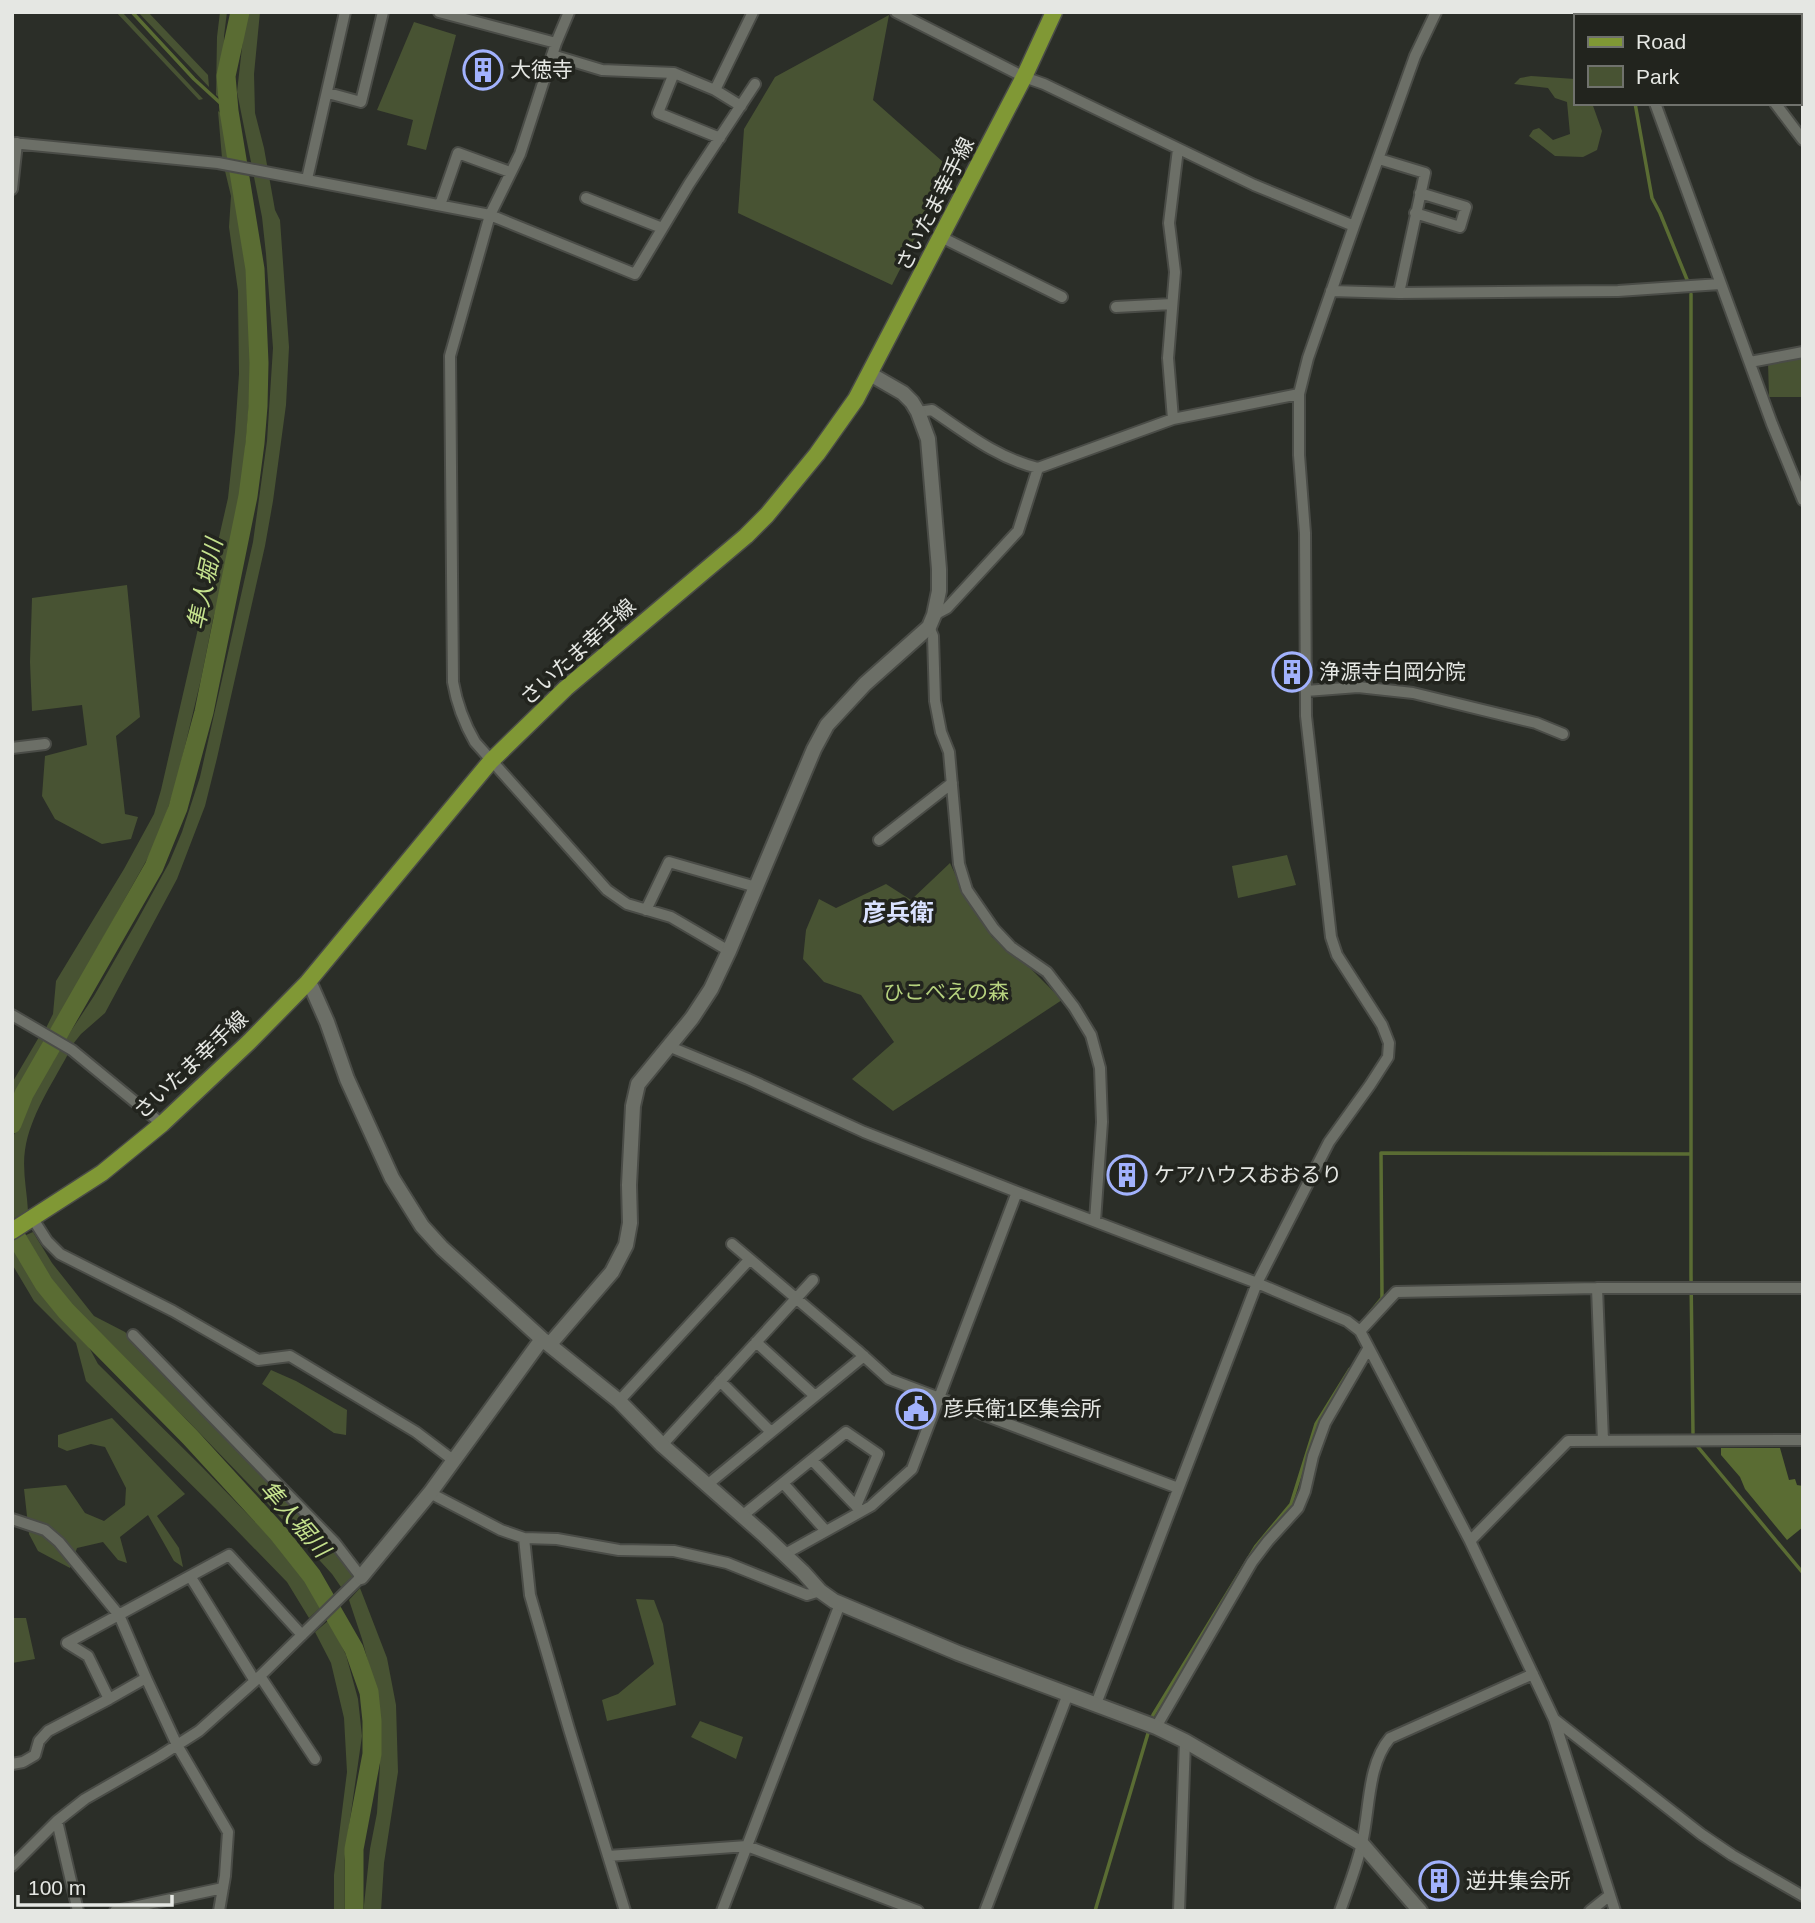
<svg xmlns="http://www.w3.org/2000/svg" width="1815" height="1923" font-family="Arial,'Noto Sans JP',sans-serif">
<style>
.green{fill:#485333}
.water{fill:#5a6c33}
.lines{fill:none;stroke-linecap:round;stroke-linejoin:round}
.stream{stroke:#5a6c33;stroke-width:3.5}
.river{stroke:#5a6c33;stroke-width:19}
.street-casing{stroke:#4a4c47;stroke-width:14}
.secondary-casing{stroke:#4a4c47;stroke-width:18}
.primary-casing{stroke:#4a4c47;stroke-width:19}
.street{stroke:#6c6f67;stroke-width:10}
.secondary{stroke:#6c6f67;stroke-width:14}
.primary{stroke:#809835;stroke-width:16}
.labels{text-anchor:middle;stroke-width:7;stroke-linejoin:round;paint-order:stroke}
.poi-label{font-size:21px;fill:#e5e7e3;stroke:#22241e;text-anchor:start}
.street-label{font-size:21px;fill:#e5e7e3;stroke:#22241e}
.park-label{font-size:21px;fill:#b7d37f;stroke:#22241e}
.water-label{font-size:23px;font-style:italic;fill:#c5e28d;stroke:#22241e}
.quarter-label{font-size:24px;font-weight:bold;fill:#dae2ff;stroke:#22241e}
</style>
<rect width="100%" height="100%" fill="#2b2e28"/>
<path class="green" d="M116,12h6l81,87 -4,1z
M138,12h10l60,63 1,12z
M220,12h7l-3,24 -1,65 -7,-6 1,-58z
M246,12h14l-6,62 1,39 9,35 11,62 5,10 9,127 -3,58 -13,96 -8,45 -48,212 -12,48 -28,73 -72,134 -24,21 -8,10 -8,-4 29,-44 42,-73 33,-60 13,-31 18,-55 53,-235 14,-101 6,-93 -7,-94 -4,-37 -25,-125z
M889,15l-16,85 78,69 -59,116 -154,-72 6,-84 31,-52z
M414,22l42,13 -30,115 -19,-5 6,-25 -36,-10z
M1531,76l44,3v24h17l10,28 -5,19 -14,7 -28,-1 -26,-20 4,-6 6,-2 14,12 17,-6 -3,-32 -12,-4 -7,-10 -34,-4 6,-6z
M218,111l8,7 6,40h-10z
M225,171l8,1 14,89 5,80 -1,39 -10,119 -14,69 -14,51 -12,60 -25,105 -14,42 -12,28 -56,100 -41,78 -7,-4 7,-14 3,-33 68,-112 30,-55 7,-24 67,-292 7,-66 4,-58 -1,-83 -9,-64 2,-31z
M1803,356v41h-34l-1,-35z
M127,585l13,132 -24,19 9,78 13,3 -7,22 -29,5 -47,-25 -13,-23 3,-40 42,-11 -5,-40 -50,6 -2,-49 2,-64z
M1287,855l9,30 -58,13 -6,-32z
M950,863l12,26 30,48 32,25 38,38 -169,111 -41,-32 42,-37 -33,-47 -37,-13 -21,-23 3,-29 13,-31 17,9 50,-24 25,16z
M39,1037l9,4 -31,56 -5,14v-28z
M59,1049l9,5c-16,30 -38,62 -43,96 -3,20 2,41 3,61l-15,8v-82l25,-57 15,-18z
M33,1232l19,31 42,53 31,16 173,176 40,47 15,21 -12,11 -9,-13 -63,-69 -82,-85 -108,-103 -24,-31 -31,-50z
M12,1242l23,41 28,37 21,18 14,26 104,103 94,97 27,41 -14,13 -22,-36 -72,-74 -129,-127 -10,-38 -42,-42 -22,-37z
M271,1370l25,11 51,29 -1,25 -12,-2 -72,-49z
M112,1418l73,76 -28,22 22,32 4,19 -9,-6 -26,-46 -28,22 7,26 -9,-3 -15,-18 -26,6 -7,20 -32,-17 -9,-17 -5,-45 42,-4 19,28 19,8 21,-16 1,-17 -21,-41 -14,-3 -24,7 -9,-4v-12z
M360,1588l27,70 9,47 2,67 -14,91 -3,48h-17v-6l6,-56 7,-36 3,-48 -4,-73 -14,-53 -13,-39z
M636,1599l18,1 9,24 13,81 -69,16 -5,-21 16,-6 36,-30z
M12,1618h14l9,41 -23,4z
M329,1620l17,35 12,44 4,37 -18,125v50h-10v-36l13,-103 -3,-54 -13,-55 -16,-31z
M700,1721l43,16 -7,22 -45,-22z"/>
<path class="water" d="M1721,1448h59l9,32 6,-1 2,6 6,1v41l-16,13 -42,-51 -5,-12 -19,-22z"/>
<g class="lines">
<path class="stream" d="M132,12l62,67 35,32
M1607,12l2,4
M1635,103l17,95 8,15 28,69
M1691,294v981l2,158
M1368,1315l14,-17 -1,-145 310,1
M1698,1447l105,126
M1151,1723l2,-8 103,-169 35,-42 25,-80 34,-55
M1095,1911l54,-181"/>
<path class="river" d="M12,1124l12,-30 130,-227 24,-59 26,-96 44,-216 7,-53 3,-37 1,-43 -4,-94 -26,-158 -3,-35 14,-64
M12,1230l32,54 22,27 124,126 88,96 34,43 42,73 15,43 3,29v33l-18,95v62"/>
<g class="street-casing">
<path id="street" d="M439,12l117,31
M569,12l-13,31 -36,111 -30,61 -40,141 3,326c4,23 11,41 22,60l132,148 20,14 44,13 58,34
M896,12l128,65 20,7 210,101 100,41
M1618,12l2,4
M1713,12l2,4
M552,55l50,15 72,3 41,17 38,-78
M1799,65l4,-2
M674,73l-16,40 62,25
M715,90l26,16
M328,93l33,9 22,-90
M1655,103l117,321 31,76
M1775,103l28,37
M12,143l206,20 272,52 145,59 54,-90 66,-100
M1379,159l46,14 -26,120
M307,179l38,-167
M12,189l5,-46
M586,198l76,30
M440,205l18,-52 52,19
M1415,213l45,14 6,-20 -46,-14
M941,237l121,60
M1331,291l68,2 219,-2 102,-7
M1116,307l56,-3
M1750,362l53,-10
M918,412l14,-2c34,23 65,48 106,58l135,-49 126,-25
M1173,419l-5,-61 7,-86 -6,-49 9,-74
M934,615l13,-7 71,-77 20,-63
M929,627l4,9 2,65 6,31 8,20 10,112 8,26 27,39 17,18 36,25 27,35 17,28 9,33 2,54 -7,99
M1306,691l52,-4 55,6 123,30 27,11
M12,748l33,-4
M879,840l73,-57
M646,910l23,-48 87,25
M12,1015l60,35 90,74
M668,1046l80,33 116,53 153,60 240,91 90,38 13,10 110,210 84,178 61,192
M33,1219l14,22 13,13 113,57 85,49 32,-4 126,76 37,28
M732,1244l125,106 32,29 289,109
M1597,1288l6,153
M1360,1331l36,-39 201,-4h206
M756,1342l59,54
M720,1381l51,51
M619,1401l130,-141
M662,1445l151,-165
M812,1460l46,48
M783,1483l43,48
M707,1485l157,-129
M430,1493l71,37 23,8 33,1 62,11 55,1 53,12 80,32 13,-4
M742,1516l104,-84 32,22 -22,52
M12,1519l33,11 14,12 60,73 27,63
M524,1538l6,57 39,134 56,182
M1470,1541l98,-100 235,-1
M785,1554l86,-48 41,-37 105,-277
M190,1576l65,105
M260,1676l55,83
M1096,1704l161,-421 72,-141 41,-57 18,-28 1,-14 -7,-18 -45,-70 -6,-18 -25,-221 -1,-183 -6,-78v-61l9,-36 46,-132 61,-170 21,-44
M1554,1719l147,115 31,21 71,41
M1156,1727l96,-165 16,-21 30,-33 7,-17 8,-35 12,-33 43,-74
M12,1764l11,-2 12,-7 4,-14 9,-10 61,-32
M57,1821l21,90
M608,1856l139,-10 171,65
M12,1866l45,-45 28,-22 75,-43 39,-25 56,-50 106,-104 -26,-34 -202,-208
M115,1911l108,-23
M219,1911l6,-35 3,-44 -51,-87 -31,-67 -37,21 -21,-43 -21,-13 162,-88 73,80
M722,1911l118,-307
M985,1911l83,-217
M1179,1911l6,-170
M1340,1911c8,-23 17,-45 22,-68 8,-34 5,-78 28,-105l143,-64
M1590,1911l20,-16"/>
</g>
<g class="secondary-casing">
<path id="secondary" d="M307,983l5,5 15,34 20,57 45,99 30,48 20,22 100,91 77,62 43,44 102,90 39,37 17,19 14,10 124,52 198,74 29,14 177,103 58,67
M550,1344l62,-72 14,-27 4,-22 -1,-38 4,-79 5,-22 54,-66 19,-29 18,-38 85,-202 13,-24 38,-41 64,-57 5,-12 5,-24v-22l-11,-130 -10,-27 -6,-10 -9,-9 -33,-19
M361,1577l69,-84 112,-154"/>
</g>
<g class="primary-casing">
<path id="primary" d="M12,1231l90,-58 60,-49 87,-82 58,-59 184,-222 75,-73 180,-152 21,-21 50,-61 39,-55 168,-322 30,-65"/>
</g>
<use href="#street" class="street"/>
<use href="#secondary" class="secondary"/>
<use href="#primary" class="primary"/>
</g>
<defs>
<g id="building-ring" transform="scale(2.0125)"><circle r="9.5" fill="#22241e" stroke="#a2b2fd" stroke-width="1.5"/><path d="M-4-6H4V6H1V3H-1V6H-4ZM-2.5-4.3h1.7v1.8h-1.7ZM.8-4.3h1.7v1.8H.8ZM-2.5-1h1.7V.8h-1.7ZM.8-1h1.7V.8H.8Z" fill="#a2b2fd"/></g>
<g id="civic-ring" transform="scale(2.0125)"><circle r="9.5" fill="#22241e" stroke="#a2b2fd" stroke-width="1.5"/><path d="M-.6-6.5H3V-4.5H.6V-3L4-1V1h2V6H-6V1h2V-1L-.6-3ZM-1.2 2.5V6h2.4V2.5Z" fill="#a2b2fd"/></g>
</defs>
<g fill-rule="evenodd">
<use href="#building-ring" x="483" y="70"/>
<use href="#building-ring" x="1292" y="672"/>
<use href="#building-ring" x="1127" y="1175"/>
<use href="#civic-ring" x="916" y="1409"/>
<use href="#building-ring" x="1439" y="1881"/>
</g>
<g class="labels">
<g class="poi-label">
<text x="510" y="77">大徳寺</text>
<text x="1319" y="679">浄源寺白岡分院</text>
<text x="1154" y="1182">ケアハウスおおるり</text>
<text x="943" y="1416">彦兵衛1区集会所</text>
<text x="1466" y="1888">逆井集会所</text>
</g>
<g class="street-label">
<text transform="translate(935 204) rotate(-63)" y="7">さいたま幸手線</text>
<text transform="translate(578 652) rotate(-42)" y="7">さいたま幸手線</text>
<text transform="translate(191 1065) rotate(-43)" y="7">さいたま幸手線</text>
</g>
<g class="park-label">
<text x="946" y="999">ひこべえの森</text>
</g>
<g class="water-label">
<text transform="translate(205 584) rotate(-78)" y="8">隼人堀川</text>
<text transform="translate(295 1519) rotate(49)" y="8">隼人堀川</text>
</g>
<g class="quarter-label">
<text x="898" y="921">彦兵衛</text>
</g>
</g>
<rect width="1815" height="1923" fill="none" stroke="#e5e7e3" stroke-width="28"/>
<rect x="1574" y="14" width="228" height="91" fill="#22241e" stroke="#70726d" stroke-width="2"/>
<rect x="1588" y="37" width="35" height="10" fill="#809835" stroke="#70726d" stroke-width="2"/>
<text x="1636" y="49" font-size="21" fill="#e5e7e3">Road</text>
<rect x="1588" y="66" width="35" height="21" fill="#485333" stroke="#70726d" stroke-width="2"/>
<text x="1636" y="84" font-size="21" fill="#e5e7e3">Park</text>
<path d="M18 1895v10h154v-10" fill="none" stroke="#e5e7e3" stroke-width="3.5"/>
<text x="28" y="1895" font-size="21" fill="#e5e7e3" stroke="#22241e" stroke-width="5" paint-order="stroke">100 m</text>
</svg>
